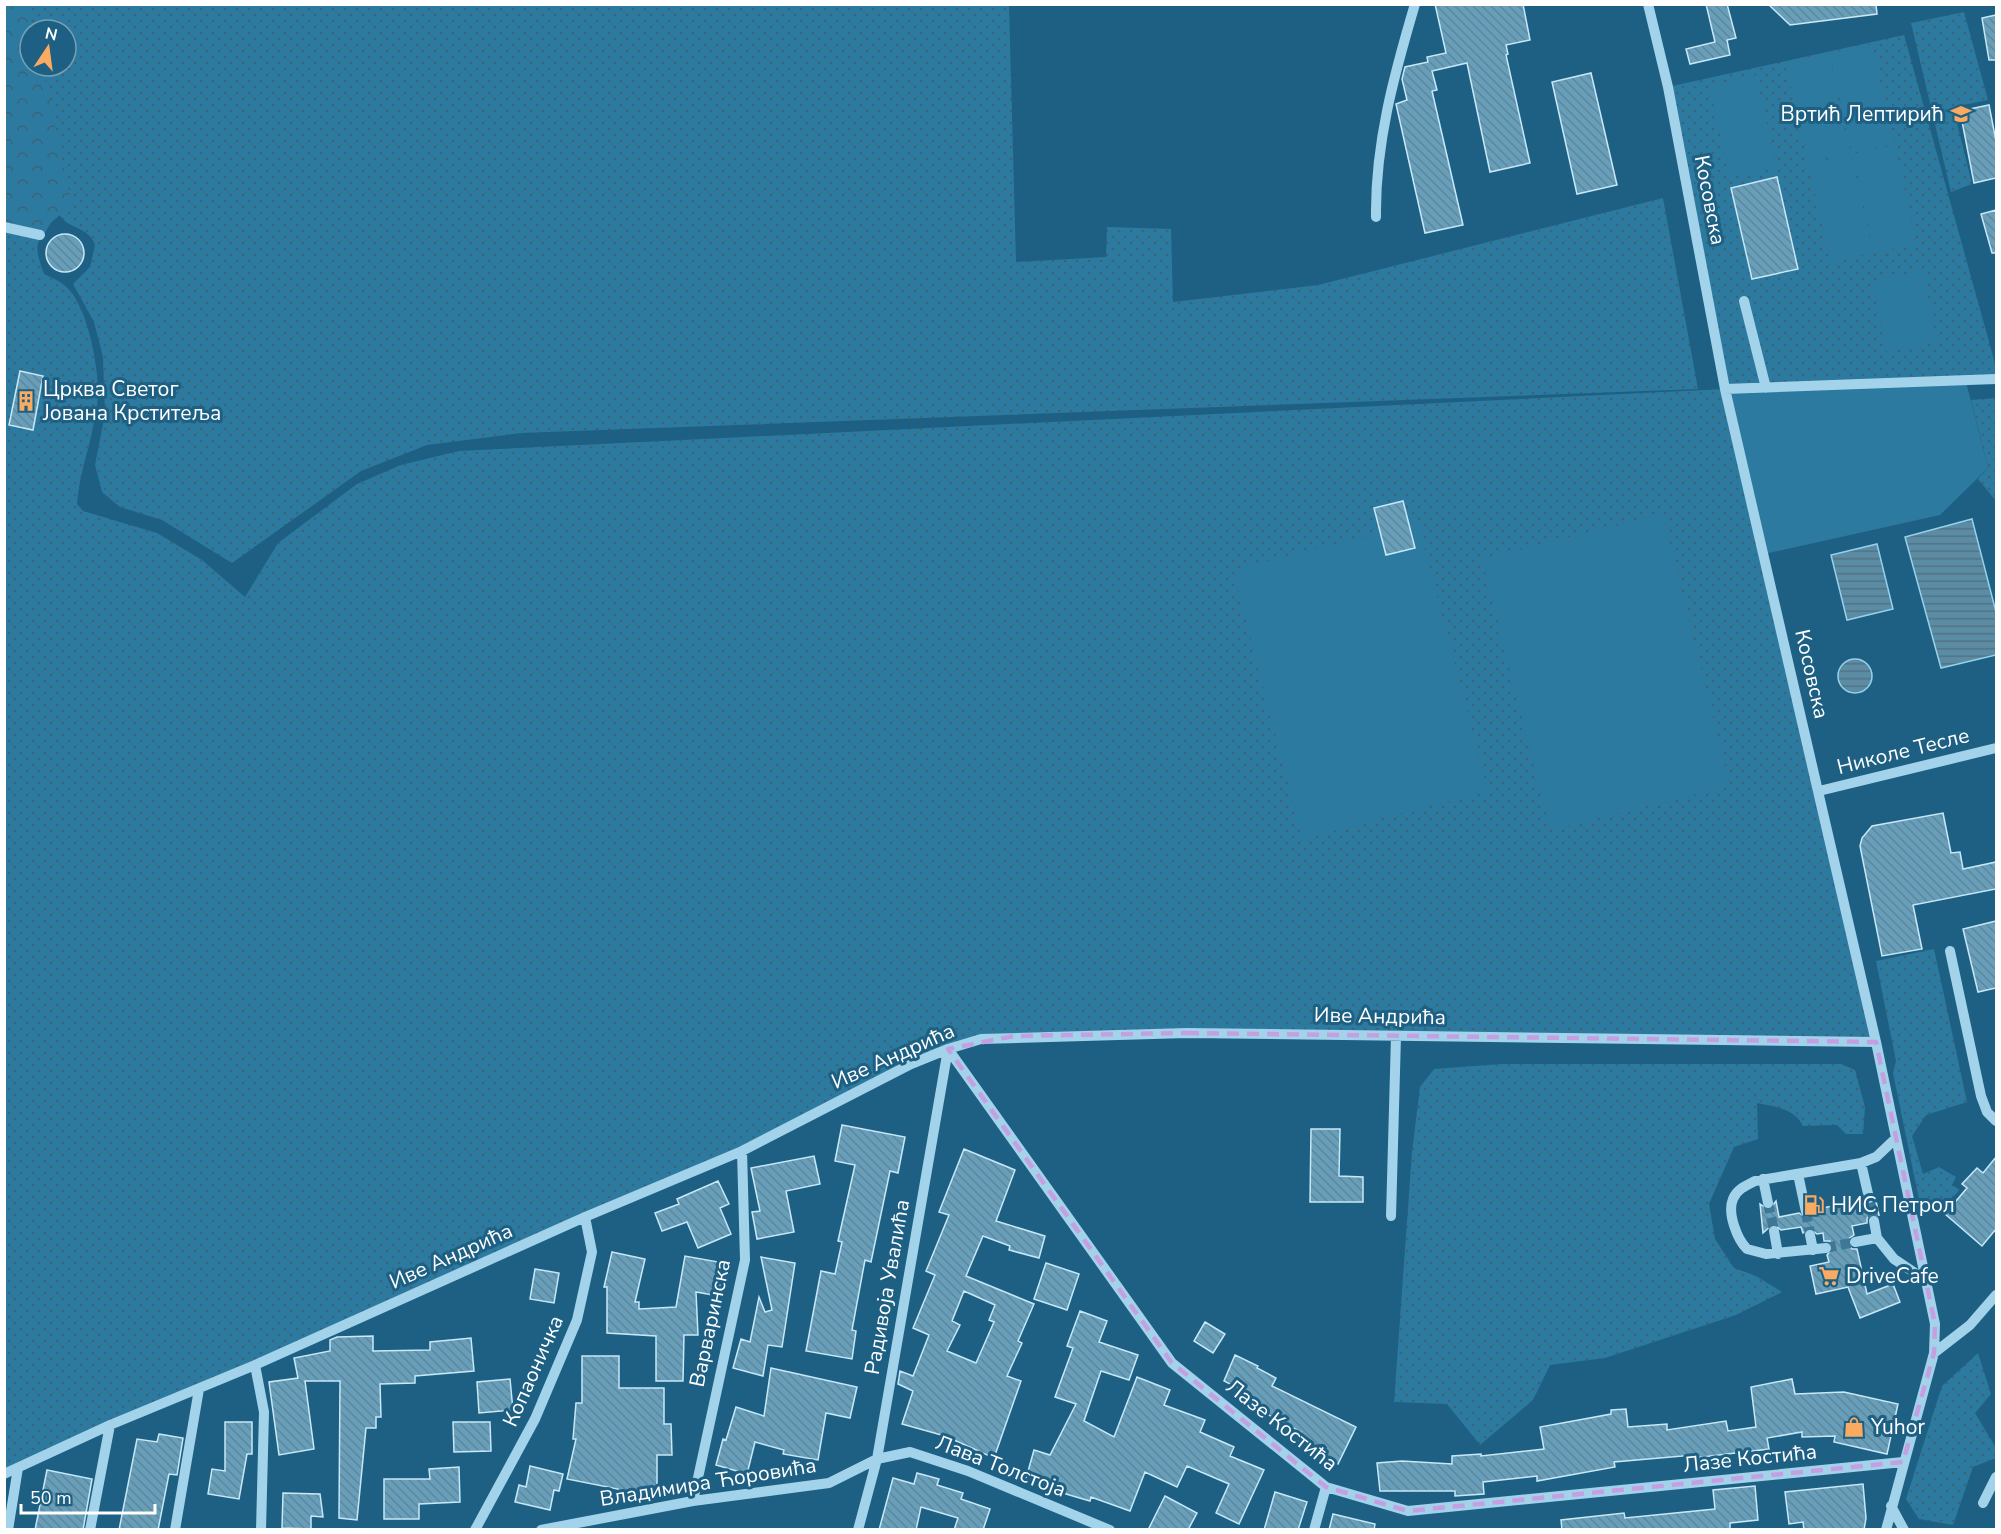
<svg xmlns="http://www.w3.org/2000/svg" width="2001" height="1534" font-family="'Nunito Sans',sans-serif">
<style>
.grass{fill:url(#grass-dots);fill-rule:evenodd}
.forest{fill:url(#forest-crowns)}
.pitch{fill:#2c7aa0}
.water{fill:url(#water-rules);stroke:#96d1ec;stroke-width:1.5}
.building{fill:url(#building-back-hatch);stroke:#c7e8f7;stroke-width:1.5;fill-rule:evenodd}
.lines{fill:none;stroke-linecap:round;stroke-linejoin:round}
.minor-tunnel{stroke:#3f7896;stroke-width:10;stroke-dasharray:10 5;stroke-linecap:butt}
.minor{stroke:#a3d3ea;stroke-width:10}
.marked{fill:none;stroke:#c4a0e2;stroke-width:4.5;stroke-dasharray:12 8;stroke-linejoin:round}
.labels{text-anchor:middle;stroke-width:6;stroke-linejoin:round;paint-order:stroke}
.poi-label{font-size:21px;fill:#fff;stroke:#1d6083;text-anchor:start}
.street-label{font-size:21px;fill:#fff;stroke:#1d6083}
</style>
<defs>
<pattern id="grass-dots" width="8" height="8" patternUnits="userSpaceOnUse" patternTransform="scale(1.5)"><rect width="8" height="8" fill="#2c7aa0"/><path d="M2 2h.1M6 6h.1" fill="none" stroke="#3c6376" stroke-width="1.8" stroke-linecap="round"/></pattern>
<pattern id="forest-crowns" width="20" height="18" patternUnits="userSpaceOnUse" patternTransform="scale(1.5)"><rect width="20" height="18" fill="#2c7aa0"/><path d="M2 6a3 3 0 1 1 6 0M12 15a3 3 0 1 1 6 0" fill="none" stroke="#3c6376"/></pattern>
<pattern id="water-rules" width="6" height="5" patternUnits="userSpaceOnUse" patternTransform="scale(1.5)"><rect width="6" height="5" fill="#5b8ca5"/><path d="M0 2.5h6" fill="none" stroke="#557281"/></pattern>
<pattern id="building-back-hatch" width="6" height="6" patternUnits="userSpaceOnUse" patternTransform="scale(1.5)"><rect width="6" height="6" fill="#679fbb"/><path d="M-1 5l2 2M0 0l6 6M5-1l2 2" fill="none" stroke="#5f869a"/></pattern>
</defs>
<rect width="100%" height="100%" fill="#1d6083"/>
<path class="grass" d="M605,4l404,1 7,257 90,-5 1,-30 64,2 2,73 145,-17 345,-87 35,191 -1177,44 -94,12 -66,26 -129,92 -70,-43 -42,-13 -18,-15 -7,-27 10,-51 -2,-57 -9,-35 -21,-38 17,-17 5,-22c-6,-19 -27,-15 -36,-31l-45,-209zM30,30h36v36h-36z
M4,5l50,212c-15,30 -23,20 -10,57 6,3 14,6 20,11 23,17 34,79 34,107 -1,37 -18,74 -21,112l6,7 74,22 45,27 43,37 33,-54 79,-59 44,-19 58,-14 1266,-62 -57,-302 236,-52 92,332v12l-270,10 149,653 -861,-6 -66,13 -206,102 -737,323z
M1964,12l24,88 -35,7 19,77 -21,8 -40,-169z
M1996,398v103l-18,-22 10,-11 -17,-68z
M1934,949l33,153 -41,13 -14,21 11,38 16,-7 17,10 -4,8 8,5 -23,22 -15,2 -29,-141 3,-12 -20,-100z
M1501,1064h340l14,6 10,37 -2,27h-17l-9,-9 -34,1c-9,-18 -28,-19 -46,-23l1,36 -24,8 -25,57 6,35 19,29 22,8 26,16 -46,23 -131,43 -55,7 -17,35 -53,45 -33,-41 -53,-2 18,-250 8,-65 14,-18z
M1978,1353l13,41 -16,19 21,35v10l-23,9 -20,58 -34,-6 -13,-20 36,-113z"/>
<path class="forest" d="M5,5h23l6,25h-4v36h12l30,139 -43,36 -24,-6z"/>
<path class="pitch" d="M1872,44l22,99 -42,9 -23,-99z
M1828,53l22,100 -42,9 -23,-99z
M1756,75l21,92 -47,11 -21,-93z
M1895,145l22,99 -42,9 -22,-99z
M1851,154l22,99 -42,10 -23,-99z
M1923,270l14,72 -50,10 -15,-71z
M1966,382l22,86 -48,47 -176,39 -39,-165z
M1663,514l67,272 -180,44 -68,-271z
M1418,523l70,268 -186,48 -69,-269z"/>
<path class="water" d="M1972,519l24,93v43l-55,13 -36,-131z
M1877,544l16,65 -46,11 -16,-65z
M1838 676a17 17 0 1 1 34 0a17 17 0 1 1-34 0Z"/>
<path class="building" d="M1435,4h88l7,36 -24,5 2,9 -2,1 24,108 -40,9 -23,-109 -35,8 5,19 -5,1 31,134 -38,8 -29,-129 11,-4 -5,-21 3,-12 23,-5 -1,-5 19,-4z
M1706,4h21l9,34 -9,2 3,15 -40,9 -4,-15 29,-7z
M1768,4h108l1,10 -87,11z
M1996,15v45h-7l-7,-42z
M1591,73l26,112 -40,9 -25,-112z
M1989,105l7,36v37l-22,5 -14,-72z
M1777,177l21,92 -46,10 -21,-91z
M1996,210v43h-4l-11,-39z
M46 253a19 19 0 1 1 38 0a19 19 0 1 1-38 0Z
M20,371l23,5 -10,54 -24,-5z
M1403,501l12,47 -29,7 -12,-47z
M1943,813l8,40 9,-1 3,17 33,-7v27l-83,16 9,44 -40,7 -22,-110 2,-8 10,-12z
M1996,921v67l-18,4 -15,-63z
M842,1125l63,12 -7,36 -8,-2 -19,91 -6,-2 -13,70 4,1 -4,28 -46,-8 15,-80 14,3 7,-32 -4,-1 17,-76 -20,-4z
M1311,1129h29l-1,47 24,1v25h-53z
M964,1149l51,21 -19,51 49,15 -6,22 -30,-8 1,-4 -27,-10 -17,40 68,28 -16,37 4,2 -15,33 14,5 -27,77 -49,-22 -43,-12 11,-33 -15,-7 2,-13 13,5 16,-41 -16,-7 22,-53 -9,-4 23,-56 -10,-3zM964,1291l31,14 -6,15 5,2 -18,41 -29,-12 13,-26 -8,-4z
M814,1156l6,28 -34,7 8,41 -37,7 -5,-27 8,-1 -9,-43z
M1996,1157v72l-14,17 -37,-32 22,-26 -5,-4 15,-16 6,5z
M718,1181l11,23 -9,4 11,26 -33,14 -11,-26 -25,9 -7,-18 24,-9 -2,-5z
M1862,1200l5,5 9,-4 3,14 -7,-1 -5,4v5l-15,3 2,9 -6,4v5l4,5h5l10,45 26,-10 7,18 -40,16 -12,-31 -32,7 -6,-28 19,-4 -2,-7 6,-7 -3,-7h-6l-1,-8 -6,1 -8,-6 -6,5 -2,-6 -20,3 -8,-6 -10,9 -3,-29 9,6 7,-9 3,16 20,-4 8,6 4,-2 2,-7z
M612,1252l33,7 -10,43h4v7l37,-2 9,-51 39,7 -6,33 -22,-4 2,43h-14l-1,46h-27v-45l-49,-3v-46h-3z
M761,1257l34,6 -13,84 -14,-2 -5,31 -30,-8 8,-29 9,3 9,-45 6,15 7,-2z
M1046,1263l33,11 -12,36 -33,-11z
M535,1269l24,4 -5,30 -24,-4z
M1080,1311l27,10 -8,21 39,13 -9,25 -28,-9 -17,50 30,16 23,-60 33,13 -6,15 41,15 -5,12 34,15 -4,9 34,14 -25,54 -23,-11 13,-29 -42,-18 -10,21 -32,-15 -15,39 -39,-14 -1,4 -65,-19 9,-32 16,5 26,-51 -21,-7 18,-49 -6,-2z
M1205,1322l20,12 -12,19 -19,-12z
M373,1336v15l57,-1v-8l41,-4 3,33 -59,5v7l-35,1 1,33h-5v11h-10l-9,92 -18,-2 1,-137h-35l9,68 -35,6 -10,-73 29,-4 -4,-20 36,-7v-11l7,-3z
M1235,1355l23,11 -1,2 19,10 -4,8 84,41 -18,37 -42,-20 5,-12 -57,-30 4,-9 -24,-12z
M582,1356h37v32h45v36h7l1,31h-15v42h-39v-8l-51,-10 9,-40h-3l3,-36h6z
M771,1368l86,19 -7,31 -24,-5 -8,47 -35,-6 1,-4 -29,-8 -8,32 -31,-9 7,-26 3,1 10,-33 28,9z
M510,1379l3,31 -34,3 -2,-31z
M1792,1379l3,15 49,-2 54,12 -11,50 -53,-12 1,-6 -33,1v-5l-35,6 2,11 -75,9v-3l-80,7 1,5 -78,14v-5l-54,6 1,12 -29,2v-5h-75l-3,-28 25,-2 50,3v-8l29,-2v2l63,-7 -4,-22 71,-13v-4l15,-1 2,18 39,-3v6l59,-9 2,10 28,-4 -5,-40z
M225,1422h27v32h-5l-8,45 -31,-5 4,-25 13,2z
M453,1422h37l1,29 -37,1z
M159,1434l24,4 -6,37 -8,-1 -11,56h-39l18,-91 20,3z
M530,1466l33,8 -4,17 -5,-1 -4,20 -35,-8 4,-17 7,2z
M459,1467l1,35 -41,2v15h-35v-40h46l-1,-10z
M47,1470l45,9 -9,51h-48z
M917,1473l22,6 -2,6 26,8 -2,6 29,10 -7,21h-29l4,-12 -37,-11 -5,23h-37l14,-52 21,6z
M1863,1484l3,34 -2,12h-60l-1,-8 -14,2 -4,-32z
M1755,1486l3,34 -28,3v7h-168l-1,-10 63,-7 1,5 90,-9 -2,-19z
M1275,1492l32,10 -9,28h-34z
M283,1493l37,1 3,23 -12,-1v13l-29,-1z
M1165,1496l32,17 -9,17h-40z
M1333,1514l42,10 -1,6h-45z"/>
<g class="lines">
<path class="minor-tunnel" d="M1869,1198l5,23
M1768,1203l6,28
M1806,1212l4,23
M1826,1248l29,-6"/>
<path class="minor" d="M1648,4l20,83 57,302 151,653 59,282 -1,29 -48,177
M1376,217c-1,-73 18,-142 39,-213
M4,227l36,8
M1744,301l22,87
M1725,389l271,-10
M1819,791l177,-43
M1950,951l31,145 6,16 9,9
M948,1049l224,314 154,124 82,24 495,-49
M1861,1163l8,35
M1798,1174l8,38
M1763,1179l5,24
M1391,1216l5,-180
M1874,1221l3,17
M1774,1231l4,23
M1810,1235l3,15
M1855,1242l22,-4 17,21 33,22
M1826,1248l-60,6 -19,-5c-10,-10 -20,-36 -14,-50 4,-10 14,-14 22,-18l106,-18 15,-6 20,-19
M1934,1353l36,-28 26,-30
M255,1365l9,47 -3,118
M4,1474l106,-49 145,-60 330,-148 157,-66 169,-87 37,-15 33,-10 206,-6 689,9
M693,1501l52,-241 -3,-109
M1983,1503l13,-26
M1891,1506l13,24
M8,1530l10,-62
M90,1530l20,-105
M175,1530l24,-141
M475,1530l60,-111 42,-99 15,-68 -7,-35
M541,1530l152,-29 136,-18 48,-24 33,-7 58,19 142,59
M858,1530l19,-71 71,-410
M1314,1530l12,-43"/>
</g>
<path class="marked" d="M1187,1033l689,9 59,282 -1,29 -31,109 -495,49 -82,-24 -154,-124 -224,-314 66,-13z"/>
<defs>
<g id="school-bare" transform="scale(1.62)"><path d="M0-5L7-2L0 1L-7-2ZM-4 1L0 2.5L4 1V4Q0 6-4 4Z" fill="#faab61" stroke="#1d6083" stroke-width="2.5" paint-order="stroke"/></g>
<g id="building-bare" transform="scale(1.62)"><path d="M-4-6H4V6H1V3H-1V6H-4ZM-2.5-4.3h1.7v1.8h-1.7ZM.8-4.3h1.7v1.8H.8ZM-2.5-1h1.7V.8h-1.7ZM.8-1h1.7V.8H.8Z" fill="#faab61" stroke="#1d6083" stroke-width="2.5" paint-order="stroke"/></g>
<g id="fuel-bare" transform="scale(1.62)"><path d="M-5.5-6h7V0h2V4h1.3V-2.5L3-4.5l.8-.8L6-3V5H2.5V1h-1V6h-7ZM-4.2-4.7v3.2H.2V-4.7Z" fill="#faab61" stroke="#1d6083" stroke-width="2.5" paint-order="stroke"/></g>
<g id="supermarket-bare" transform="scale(1.62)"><path d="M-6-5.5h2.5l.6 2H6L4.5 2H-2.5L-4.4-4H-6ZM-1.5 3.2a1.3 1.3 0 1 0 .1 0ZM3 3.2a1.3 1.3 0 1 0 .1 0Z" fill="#faab61" stroke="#1d6083" stroke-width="2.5" paint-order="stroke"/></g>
<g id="shop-bare" transform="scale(1.62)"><path d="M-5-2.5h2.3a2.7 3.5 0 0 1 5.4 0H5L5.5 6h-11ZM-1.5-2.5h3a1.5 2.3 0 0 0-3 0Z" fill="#faab61" stroke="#1d6083" stroke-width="2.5" paint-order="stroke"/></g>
</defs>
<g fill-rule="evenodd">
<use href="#school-bare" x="1961" y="114"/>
<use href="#building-bare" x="26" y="401"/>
<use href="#fuel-bare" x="1814" y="1205"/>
<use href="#supermarket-bare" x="1829" y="1276"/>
<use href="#shop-bare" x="1854" y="1427"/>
</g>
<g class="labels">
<g class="poi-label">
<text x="1944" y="121" text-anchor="end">Вртић Лептирић</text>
<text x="43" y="396">Црква Светог<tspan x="43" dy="24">Јована Крститеља</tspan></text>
<text x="1831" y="1212">НИС Петрол</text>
<text x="1846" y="1283">DriveCafe</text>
<text x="1871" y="1434">Yuhor</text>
</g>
<g class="street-label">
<text transform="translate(1710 200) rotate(79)" y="7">Косовска</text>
<text transform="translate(1812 674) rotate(77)" y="7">Косовска</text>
<text transform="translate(1903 751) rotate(-14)" y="7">Николе Тесле</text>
<text transform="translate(1380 1016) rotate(1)" y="7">Иве Андрића</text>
<text transform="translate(893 1056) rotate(-24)" y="7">Иве Андрића</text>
<text transform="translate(451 1256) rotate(-24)" y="7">Иве Андрића</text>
<text transform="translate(887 1287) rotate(-80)" y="7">Радивоја Увалића</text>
<text transform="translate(710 1323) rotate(-78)" y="7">Варваринска</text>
<text transform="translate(533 1371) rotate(-66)" y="7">Копаоничка</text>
<text transform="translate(1282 1425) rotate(38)" y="7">Лазе Костића</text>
<text transform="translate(1750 1458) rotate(-6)" y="7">Лазе Костића</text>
<text transform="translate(1001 1466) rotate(21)" y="7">Лава Толстоја</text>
<text transform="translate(708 1482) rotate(-9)" y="7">Владимира Ћоровића</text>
</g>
</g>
<rect width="2001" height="1534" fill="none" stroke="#ffffff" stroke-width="12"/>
<g transform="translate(48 48) rotate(13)"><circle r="28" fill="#1d6083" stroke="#77a0b5" stroke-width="1.5"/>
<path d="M0-4.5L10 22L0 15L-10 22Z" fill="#faab61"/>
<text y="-9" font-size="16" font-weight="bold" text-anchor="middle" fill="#ffffff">N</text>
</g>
<path d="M21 1504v9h134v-9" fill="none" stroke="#ffffff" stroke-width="3"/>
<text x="30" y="1504" font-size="18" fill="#ffffff" stroke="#1d6083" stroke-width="4.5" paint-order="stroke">50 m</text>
</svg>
